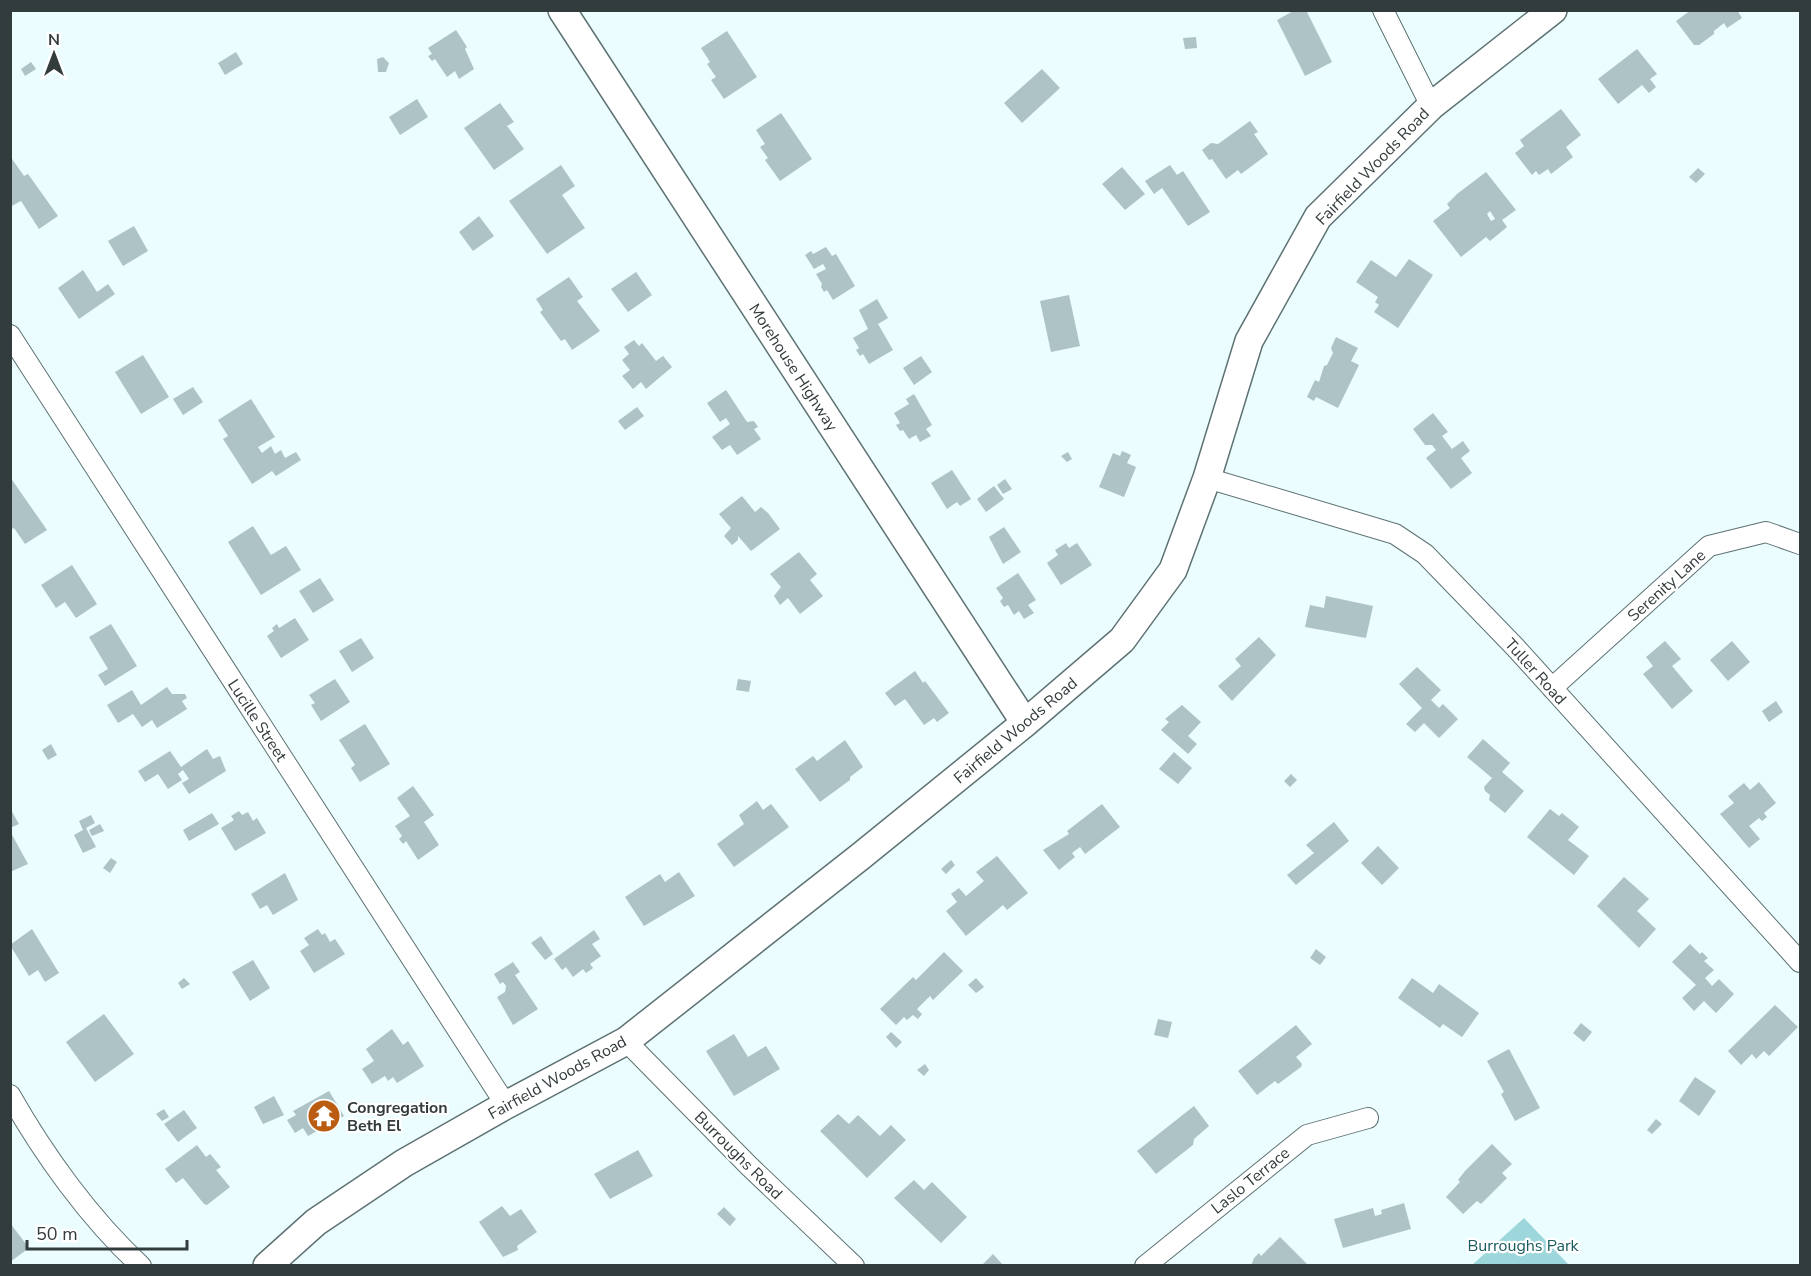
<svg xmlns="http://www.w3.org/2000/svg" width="1811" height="1276" font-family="'Nunito Sans',sans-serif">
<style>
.green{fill:#9ed7db}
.building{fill:#adc3c5;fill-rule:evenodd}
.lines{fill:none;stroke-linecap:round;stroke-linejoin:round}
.street-casing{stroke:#5e7273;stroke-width:22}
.secondary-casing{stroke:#5e7273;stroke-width:30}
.street{stroke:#fff;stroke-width:20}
.secondary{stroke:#fff;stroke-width:27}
.labels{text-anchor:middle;stroke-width:4.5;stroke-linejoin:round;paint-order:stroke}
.street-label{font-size:16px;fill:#333c3d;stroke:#fff}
.poi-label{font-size:16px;font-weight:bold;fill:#333c3d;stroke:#fff;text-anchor:start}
.park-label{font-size:16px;fill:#195b5f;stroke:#fff}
</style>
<rect width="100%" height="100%" fill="#ebfdfe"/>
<path class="green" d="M1524,1218l45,47h-97z"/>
<path class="building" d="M1295,10h11l26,52 -27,14 -28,-56z
M1691,10h46l5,8 -15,10 -3,-5 -10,8v3l-15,11h-5l-18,-24z
M456,30l11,17 -2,2 9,20 -15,10 -4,-8 -8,6 -12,-18 -3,2 -4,-5 4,-2 -4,-6z
M727,31l30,46 -33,22 -13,-19 5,-3 -9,-13 3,-2 -9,-14z
M1196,37l1,11 -12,1 -2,-11z
M1637,49l20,25 -7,5 6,8 -7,6 -7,-8 -24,19 -20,-25z
M236,52l7,12 -18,11 -7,-12z
M383,57l6,6 -3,9h-8l-1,-13z
M31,62l5,7 -11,7 -4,-7z
M1042,69l18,19 -38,35 -18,-20z
M417,99l11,18 -28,18 -11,-18z
M500,103l14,19 -7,4 17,23 -30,21 -30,-42z
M1561,109l20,26 -15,12 7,10 -22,17 -3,-5 -9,6 -3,-4 -4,4 -17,-22 9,-7 -4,-6z
M781,113l31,46 -32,22 -15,-21 3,-2 -8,-11 5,-3 -9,-14z
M1250,121l8,11 -4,2 14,20 -27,20 -3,-4 -12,9 -14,-20 -3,1 -7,-10 9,-7 7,1z
M10,156l14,20 4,-2 30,42 -19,13 -18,-28 -11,6z
M561,165l14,21 -13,9 23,33 -38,26 -38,-53z
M1170,165l7,10 6,-4 27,41 -22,14 -26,-38 -8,6 -9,-13z
M1122,167l23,27 -20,16 -23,-26z
M1698,168l7,6 -9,9 -7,-6z
M1486,172l30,38 -14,10 5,7 -17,14 -4,-4 -25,20 -28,-36 17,-13 -3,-4 10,-10zM1490,211l5,8 -4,2 -4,-7z
M479,216l15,20 -21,15 -14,-19z
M134,226l14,25 -25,15 -15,-25z
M826,247l6,9 4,-2 19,32 -22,14 -6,-10 -3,2 -3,-5 1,-3 -6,-10 10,-5 -3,-5 -9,5 -9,-14 6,-4 2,3z
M1409,259l24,16 -35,53 -24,-16 5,-7 -4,-3 3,-5 -22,-15 15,-22 25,17z
M83,270l14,22 11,-8 7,10 -36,25 -21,-31z
M636,272l16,23 -24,17 -17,-23z
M569,277l14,20 -6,4 23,30 -28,19 -7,-11 -4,2 -21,-29 3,-2 -7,-11z
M1069,295l11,51 -29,6 -11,-51z
M877,299l11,19 -10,6 15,26 -24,14 -6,-10 -3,2 -4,-6 3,-2 -6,-10 15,-9 -9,-19z
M1336,337l22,11 -7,13 8,4 -21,43 -22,-11 -2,4 -7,-4 8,-17 4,2 5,-16 3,-1 6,-12 -2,-5z
M634,340l5,6 3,-3 14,18 7,-5 9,11 -26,22 -5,-7 -8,7 -11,-13 8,-6 -8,-10 7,-6 -5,-7z
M143,355l26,42 -28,17 -26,-42z
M921,356l11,16 -18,13 -11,-17z
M193,387l10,15 -20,13 -10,-16z
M726,390l21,32 7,-1 4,6 -4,2 7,10 -24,16 -7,-10 -8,5 -10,-13 18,-13 -4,-6 -6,4 -13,-19z
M914,394l18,31 -6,4 5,7 -11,6 -4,-7 -7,4 -6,-9 -3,1 -4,-6 4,-2 -6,-10 15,-9 -3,-5z
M251,399l24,38 -17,10 4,6 9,-7 4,8 6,-4 4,8 11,-6 5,8 -25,16 -4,-5 -20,13 -29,-45 5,-3 -10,-16z
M637,407l7,9 -19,14 -7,-9z
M1433,413l15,19 -6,4 10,13 11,-8 7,10 -9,7 11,15 -21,16 -25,-31 10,-8 -4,-5h-7l-12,-16z
M1122,451l9,4 -4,8 9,4 -12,30 -25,-10 14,-34 7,3z
M1068,452l4,7 -5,3 -6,-6z
M952,470l19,29 -11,7 -3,-4 -10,7 -16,-26z
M10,477l37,53 -22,14 -11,-16 -4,2z
M1005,479l7,10 -9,5 -6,-9z
M994,486l10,13 -18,13 -9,-13z
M742,496l13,16 6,-5 7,6 12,16 -29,22 -13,-15v4l-6,5 -8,-9 7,-8 -12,-14z
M253,526l18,29 15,-9 15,24 -40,25 -33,-53z
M1004,527l17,25 -18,12 -14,-27z
M1066,543l3,5 8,-5 15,22 -31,20 -14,-22 11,-8 -3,-5z
M799,552l18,22 -7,6 13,16 -23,18 -12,-16 -8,7 -6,-9 7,-9 -11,-13z
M72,565l25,39 -21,14 -11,-16 -9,6 -15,-23z
M1018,573l18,27 -8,5 6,8 -10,6 -5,-8 -5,4 -6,-10 -4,2 -4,-6 3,-3 -7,-10z
M320,578l14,22 -21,13 -14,-22z
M1326,596l47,10 -7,32 -61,-11 5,-22 14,3z
M295,618l14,22 -28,18 -14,-22 7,-5 -2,-3 5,-4 2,4z
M111,624l26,42 -32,20 -7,-11 10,-6 -19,-32z
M1259,637l17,18 -44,46 -14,-15 23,-20 -6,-7z
M361,638l13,20 -22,14 -13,-21z
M1665,641l16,18 -9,7 21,25 -21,18 -29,-35 10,-8 -7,-9z
M1732,641l18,21 -22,19 -18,-21z
M1417,667l24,23 -10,10 8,8 4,-4 15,15 -19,19 -15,-15 -9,9 -9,-8 16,-16 -23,-24z
M915,671l8,12 2,-2 24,32 -12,9 -3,-4 -10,7 -19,-26 -10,7 -10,-13z
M335,679l15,23 -29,19 -10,-16 4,-2 -6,-8z
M738,679l13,2 -2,11 -13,-2z
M167,687l5,7h13l2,4 -5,3 5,8 -30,19 -5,-8 -10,7 -9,-13 -15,9 -11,-18 25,-15 9,15z
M1776,701l7,11 -14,10 -7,-11z
M1182,705l19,17 -13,14 9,8 -9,10 -27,-24 8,-8 -4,-3z
M365,724l25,40 -30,18 -9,-14 4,-3 -16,-25z
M1483,739l27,24 -8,9 22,19 -19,22 -16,-13 1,-5 -5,-4 -1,-4 8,-9 -25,-21z
M845,740l18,27 -13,10v3l-30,22 -25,-33 18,-13 4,5z
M51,744l6,11 -9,5 -6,-10z
M207,749l6,10 7,-3 6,15 -37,23 -7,-11 7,-4 -6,-9 -5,4 4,6 -14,9 -10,-15 -13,8 -7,-11 32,-20 11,16z
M1174,752l18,16 -14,16 -19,-15z
M1291,774l6,6 -7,7 -6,-6z
M1759,782l17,21 -12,10 3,4 -5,4 -3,-3 -10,8 11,13 -11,9 -29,-34 14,-11 -6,-7 16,-13 6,7z
M413,786l21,29 -10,7 15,23 -21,15 -12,-19 -3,3 -4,-5 3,-3 -7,-10 15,-10 -13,-18z
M757,801l6,9 8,-6 18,23 -55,40 -17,-23 27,-20 -5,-9z
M1102,804l18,23 -35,27 -5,-7 -8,6 3,4 -16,13 -16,-20 26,-16 -2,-3z
M10,808l9,16 -9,4z
M1550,809l9,7 3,-3 17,14 -11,13 21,16 -15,19 -47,-38z
M239,811l3,4 6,-3 5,9 4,-3 9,15 -31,18 -14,-23 13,-8 -3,-4z
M212,813l7,11 -30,17 -6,-11z
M91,815l4,8 -9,5 10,19 -13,6 -9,-18 9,-5 -4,-9z
M1334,822l15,19 -53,44 -9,-10 27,-22 -8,-8z
M100,824l4,7 -12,5 -3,-6z
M10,831l18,33 -18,8z
M1378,846l21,22 -17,17 -21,-22z
M997,856l31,37 -21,17 -4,-5 -37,31 -20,-25 11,-9 -6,-8 8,-6 7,8 18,-15 -8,-9z
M111,858l6,4 -7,11 -7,-5z
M951,860l4,5 -9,9 -5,-5z
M679,872l16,24 -51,30 -19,-29 35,-23 5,8z
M285,873l13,27 -25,15 -6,-10 -7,4 -9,-15z
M1624,877l25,22 -12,12 19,18 -17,19 -42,-42z
M32,929l27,44 -14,9 -7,-12 -9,6 -19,-31z
M318,929l4,6 3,-2 5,9 5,-3 10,15 -31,19 -14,-22 9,-6 -5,-7z
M594,930l6,9 -8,5 9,12 -11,8 3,4 -7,5 -3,-4 -10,8 -7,-10 -4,3 -8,-11z
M541,936l12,18 -8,6 -14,-17z
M1690,944l10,10 2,-2 6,6 -4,3 10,9 -9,8 7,8 7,-7 15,15 -18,19 -12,-12 -10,10 -12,-13 14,-13 -24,-23z
M1316,949l10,8 -6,8 -10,-7z
M944,952l19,19 -30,29 -3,-4 -13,13 5,5 -4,5 -5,-4 -6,5 -3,-3 -8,8 -16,-16 33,-32 3,3z
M253,960l17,28 -20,13 -18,-29z
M513,962l7,10 -5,3 23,34 -25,16 -16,-28 8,-5 1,-6 -3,-4 -3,2 -6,-10z
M184,978l6,6 -8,5 -4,-6z
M976,978l8,9 -8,6 -8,-8z
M1412,978l21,15 6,-9 40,29 -17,24 -19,-13 -3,4 -42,-30z
M1775,1005l23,22 -29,29 -5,-5 -8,8 -4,-5 -11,11 -13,-14z
M104,1014l30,40 -39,28 -29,-40z
M1158,1019l14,3 -4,16 -14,-3z
M1581,1023l11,9 -8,10 -11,-9z
M1296,1025l16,19 -16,13 6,7 -1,3 -23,17 -3,-3 -18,14 -19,-24z
M392,1029l11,16 5,-4 16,25 -27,17 -4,-6 -5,4 -3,-5 -13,8 -10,-15 12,-8 -8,-12z
M891,1032l11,10 -6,6 -10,-11z
M734,1034l14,23 18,-11 14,23 -46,27 -28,-45z
M1509,1049l31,59 -25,13 -14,-27 3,-2 -17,-31z
M925,1064l4,6 -5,6 -7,-6z
M1695,1077l21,14 -17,25 -20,-15z
M329,1091l15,25 -36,20 -5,-8 -8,5 -8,-13 9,-5 -3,-4z
M274,1096l10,19 -21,9 -9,-17z
M1194,1106l15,20 -15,13 -1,6 -37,29 -19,-23z
M164,1109l5,8 -7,4 -6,-7z
M184,1110l13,18 -19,14 -14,-18z
M838,1114l11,10 9,-9 22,21 11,-11 15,15 -39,38 -47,-47z
M1656,1119l6,5 -10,10 -5,-4z
M1492,1144l20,20 -10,9 5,5 -26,26 -4,-3 -14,13 -17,-17 14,-15 -2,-2 7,-9z
M197,1145l9,12 4,-3 11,13 -5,3 14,17 -23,18 -3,-1 -21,-26 -7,5 -11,-14z
M638,1150l15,26 -43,23 -16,-25z
M914,1180l10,10 8,-8 35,35 -26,26 -47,-45z
M1404,1203l7,26 -68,19 -9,-29 39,-11 2,8 7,-2 -1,-4z
M502,1206l8,10 11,-7 16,23 -20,14 1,4 -15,7 -24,-35z
M724,1207l12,12 -6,7 -13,-12z
M10,1223l19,25 -19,14z
M1280,1237l29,29h-58l3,-8 5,-5 2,3z
M993,1254l11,12h-23z"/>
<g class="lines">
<g class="street-casing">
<path id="street" d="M1383,10l48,96
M10,335l496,770
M1207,478l188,56 30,20 90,93 285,315
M1552,688l157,-142 57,-14 34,12
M626,1041l123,125 105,100
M10,1095c34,60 80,124 131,171
M1145,1266l162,-131 61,-17"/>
</g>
<g class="secondary-casing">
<path id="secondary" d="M562,10l463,713
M267,1266l49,-44 88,-59 102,-58 120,-64 235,-185 164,-133 97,-83 51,-70 34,-92 42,-137 69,-124 113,-111 122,-96"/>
</g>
<use href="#street" class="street"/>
<use href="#secondary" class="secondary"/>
</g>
<defs>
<g id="temple-disc" transform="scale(1.725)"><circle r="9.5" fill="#ba5c11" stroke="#fff"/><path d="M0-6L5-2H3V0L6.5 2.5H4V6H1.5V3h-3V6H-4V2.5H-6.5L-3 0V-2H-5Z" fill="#fff"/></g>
</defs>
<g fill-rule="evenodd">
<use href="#temple-disc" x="324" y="1116"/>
</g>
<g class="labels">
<g class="street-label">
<text transform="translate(1372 166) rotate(-46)" y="6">Fairfield Woods Road</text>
<text transform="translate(794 367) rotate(57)" y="6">Morehouse Highway</text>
<text transform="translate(1666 585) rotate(-42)" y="6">Serenity Lane</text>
<text transform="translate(1536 671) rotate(48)" y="6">Tuller Road</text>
<text transform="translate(258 720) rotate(57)" y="6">Lucille Street</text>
<text transform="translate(1015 730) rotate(-40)" y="6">Fairfield Woods Road</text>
<text transform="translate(557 1077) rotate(-29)" y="6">Fairfield Woods Road</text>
<text transform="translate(739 1155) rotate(45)" y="6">Burroughs Road</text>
<text transform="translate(1250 1180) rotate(-39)" y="6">Laslo Terrace</text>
</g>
<g class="poi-label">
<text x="347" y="1113">Congregation<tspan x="347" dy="18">Beth El</tspan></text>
</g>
<g class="park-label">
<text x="1523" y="1251">Burroughs Park</text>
</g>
</g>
<rect width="1811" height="1276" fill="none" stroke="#333c3d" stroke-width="24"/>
<g transform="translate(54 54)" stroke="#ffffff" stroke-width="4.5" paint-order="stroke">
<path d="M0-4.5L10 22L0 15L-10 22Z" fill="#333c3d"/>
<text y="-9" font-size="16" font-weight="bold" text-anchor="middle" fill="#333c3d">N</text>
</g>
<path d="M27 1240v9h160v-9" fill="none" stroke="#333c3d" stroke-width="3"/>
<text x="36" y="1240" font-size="18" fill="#333c3d" stroke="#ffffff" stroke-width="4.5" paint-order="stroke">50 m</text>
</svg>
